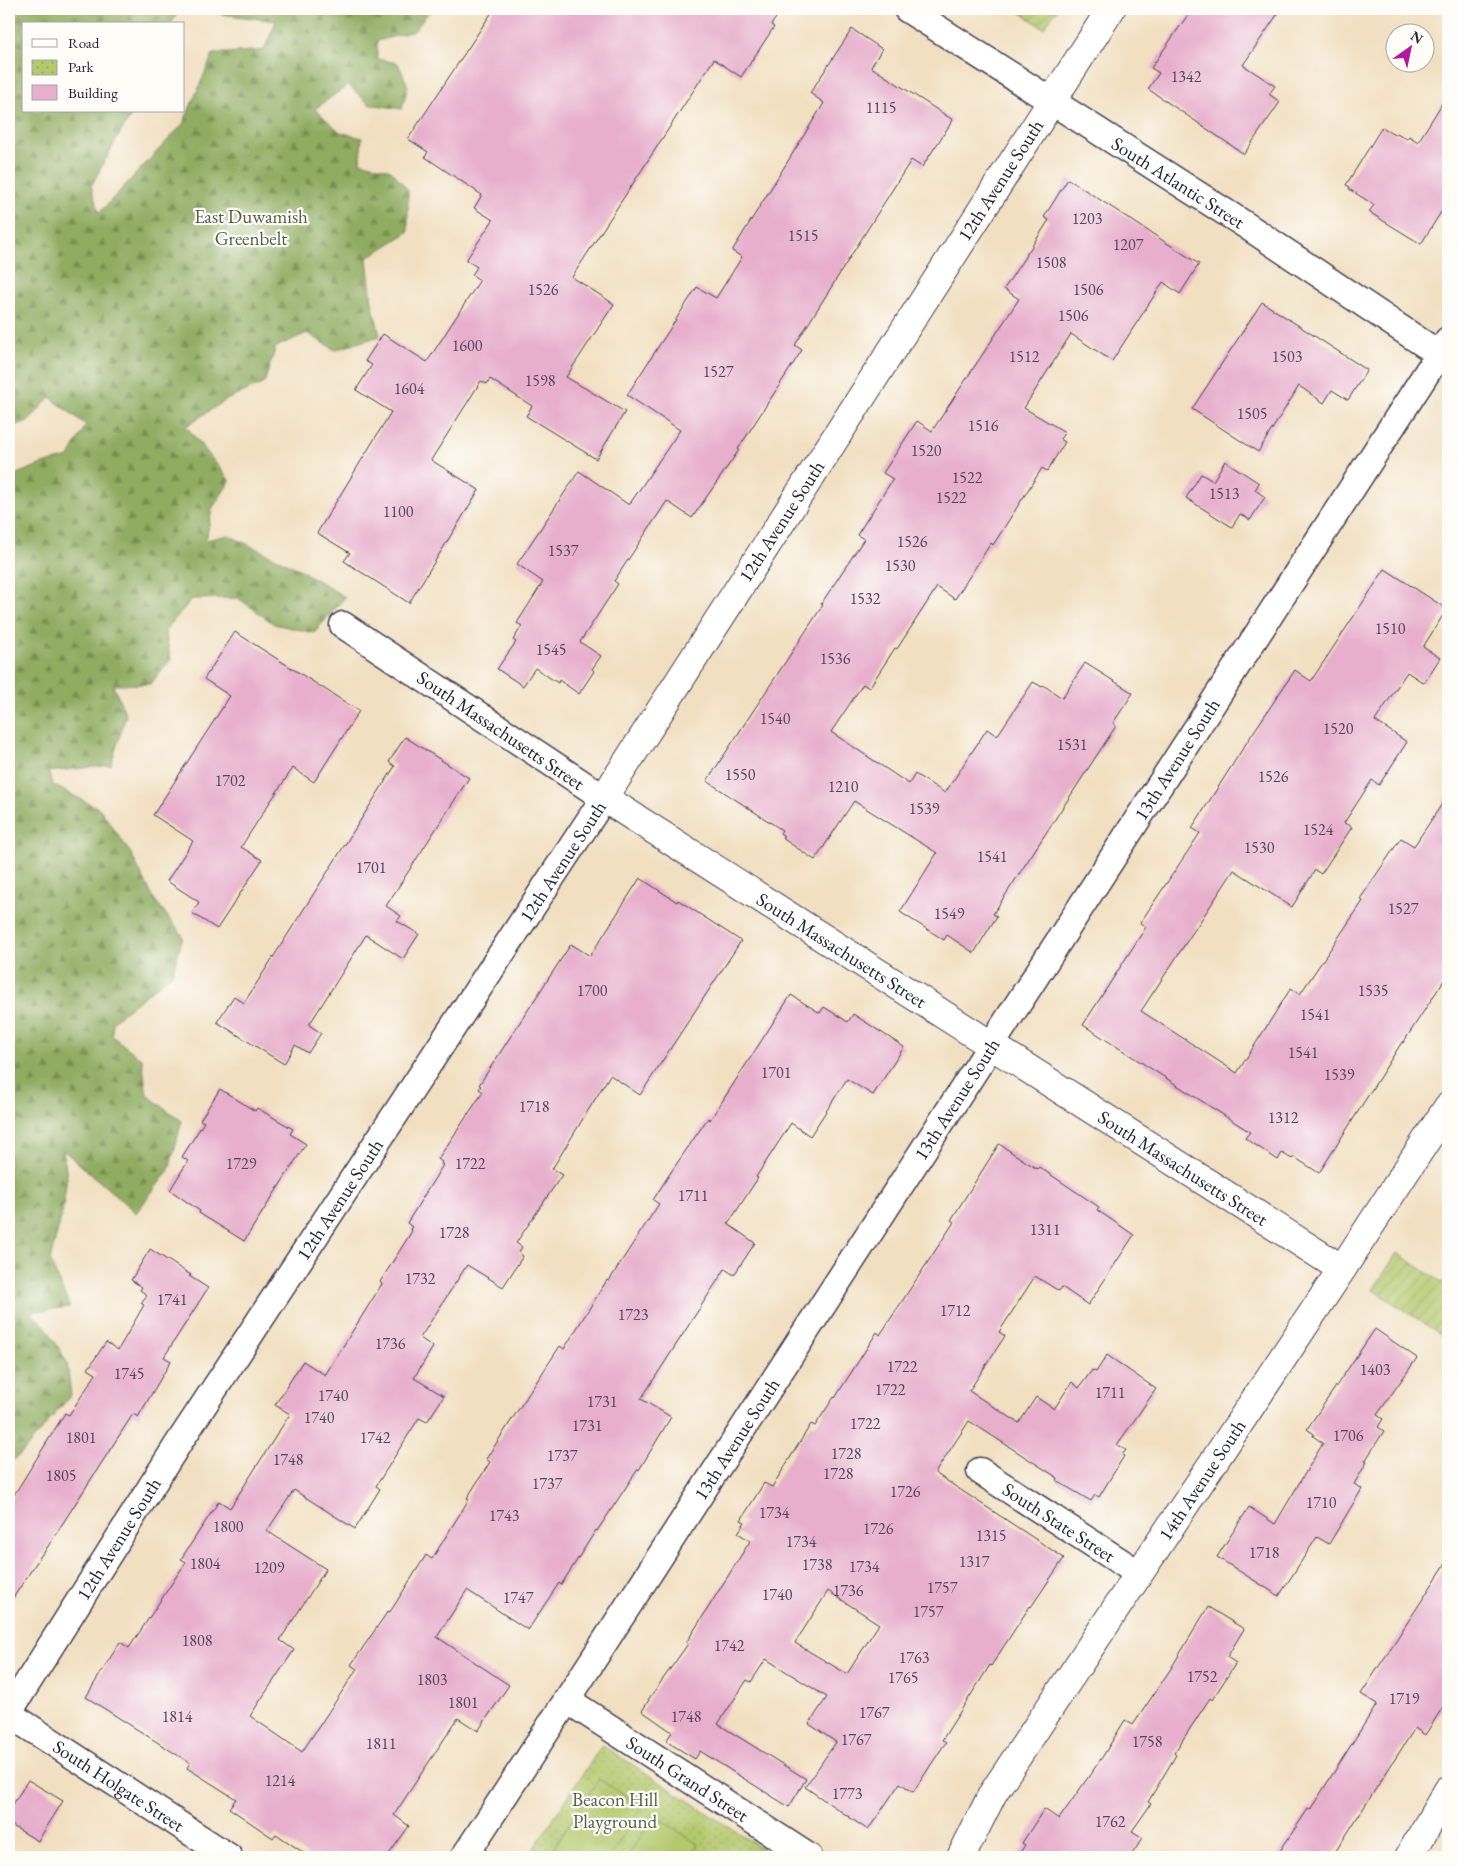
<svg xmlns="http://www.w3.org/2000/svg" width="1457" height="1866" font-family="'EB Garamond',serif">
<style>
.forest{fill:url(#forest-firs);stroke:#58674e}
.park{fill:url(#park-dots);stroke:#6b7554}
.garden{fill:url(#garden-furrows);stroke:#6b7554}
.pitch{fill:#b4c86c;stroke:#6b7554}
.building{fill:#e7afcc;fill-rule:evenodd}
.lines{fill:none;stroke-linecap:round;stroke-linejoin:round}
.street-casing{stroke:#413e4f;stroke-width:29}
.secondary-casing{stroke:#413e4f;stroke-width:30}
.street{stroke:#fff;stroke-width:26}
.secondary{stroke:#fff;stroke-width:28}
.labels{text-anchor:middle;stroke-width:4.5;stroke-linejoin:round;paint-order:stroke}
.number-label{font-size:16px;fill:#53455f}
.street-label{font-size:19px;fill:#22223b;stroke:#fdfcf7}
.park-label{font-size:19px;fill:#555c4c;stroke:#fdfcf7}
</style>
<defs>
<pattern id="forest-firs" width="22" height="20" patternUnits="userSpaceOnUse" patternTransform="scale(1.25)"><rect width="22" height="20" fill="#8fac60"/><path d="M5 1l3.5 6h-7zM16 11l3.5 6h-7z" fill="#748c50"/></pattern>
<pattern id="park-dots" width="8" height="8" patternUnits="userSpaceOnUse" patternTransform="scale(1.25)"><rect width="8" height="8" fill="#b4c86c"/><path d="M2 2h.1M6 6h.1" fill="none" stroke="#9aac5e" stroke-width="1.8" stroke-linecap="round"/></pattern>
<pattern id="garden-furrows" width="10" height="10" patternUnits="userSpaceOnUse" patternTransform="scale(1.25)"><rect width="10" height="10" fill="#b4c86c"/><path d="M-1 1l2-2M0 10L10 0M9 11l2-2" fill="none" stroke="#9aac5e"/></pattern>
</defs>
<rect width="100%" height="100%" fill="#fdfcf7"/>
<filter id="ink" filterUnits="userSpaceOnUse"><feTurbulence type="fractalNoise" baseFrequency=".02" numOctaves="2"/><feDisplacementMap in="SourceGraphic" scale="10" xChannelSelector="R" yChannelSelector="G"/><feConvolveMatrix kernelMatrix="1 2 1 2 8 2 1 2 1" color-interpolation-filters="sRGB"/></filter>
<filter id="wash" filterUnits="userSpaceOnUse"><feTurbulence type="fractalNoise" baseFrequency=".0096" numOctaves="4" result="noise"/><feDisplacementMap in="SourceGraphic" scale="20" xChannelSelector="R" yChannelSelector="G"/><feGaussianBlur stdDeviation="1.12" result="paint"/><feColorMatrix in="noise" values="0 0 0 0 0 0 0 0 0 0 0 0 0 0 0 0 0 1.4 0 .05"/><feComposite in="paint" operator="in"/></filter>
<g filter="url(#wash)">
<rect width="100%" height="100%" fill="#f2dfc1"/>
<path class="forest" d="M9,9h168v5l-6,10h-147v87h110l-15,24 -28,51 8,27 84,-89 30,-70 51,-4 12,-29 -56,-7 -3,-5h213l-1,3 -15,19 -37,10v18l21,4 10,23 -6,23 -33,-5 -21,-19 -33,24 25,23 22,6 -2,24 31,8 17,20v42l-41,26 5,44 8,34 -45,14 -28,-17 -31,14 -12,36 -38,17 -40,26 44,55 -18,28 -6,31 22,-5 71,34 46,28 -31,36 -40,-9 -36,-26 -46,1 -27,32 6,29 -21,24 -37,1 13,30 -15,50 -63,7 5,13 47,24 30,43 24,47 29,37 -11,38 -59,47 -1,15 30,23 5,36 35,26 -13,49 -33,43 -73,-63 4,27 -5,36 -12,48 20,46 -40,5 16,15 21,35 4,33 -47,56 -15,13v-987l33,-13 27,-7 17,-32 -36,-28 -21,24 -20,6z"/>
<path class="park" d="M602,1745l173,112h-247z"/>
<path class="garden" d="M1015,9h42l-13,19z
M1397,1253l51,33v53l-75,-49z"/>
<path class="pitch" d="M599,1779l43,28 -33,50h-61z
M655,1816l43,28 -9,13h-62z"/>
<g id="blocks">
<path class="building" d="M494,9h288l-11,16 3,2 -33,50 -27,-18 -142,218 42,27 -48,73 59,35 -29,47 -70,-43 6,-10 -42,-27 -3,5 -6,-3 -50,79 48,30 -70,113 -65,-42 6,-8 -33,-20 74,-121 -35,-22 16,-25 -7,-4 18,-27 44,28 53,-82 -8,-5 5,-8 -11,-7 27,-40 -19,-12 8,-13 -57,-38 3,-5 -20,-13z
M1192,9h89l-38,56 32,21 -6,8 11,8 -36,52 -96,-65 11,-16 -8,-5z
M852,29l30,20 -11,18 82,53 -31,47 -11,-7 -116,185 7,5 -64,99 1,1 -47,68 -25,-17 -53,80 4,3 -38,58 21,14 -9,13 2,2 -15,23 -20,-14 -1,3 -23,-15 -12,18 -26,-17 19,-27 -3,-2 9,-14 -5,-3 26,-41 -26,-18 62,-93 50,34 51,-75 -53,-35 70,-108 19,11 26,-41 -10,-6 92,-148 -14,-10z
M1448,94v107l-27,43 -52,-32 5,-7 -25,-16 1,-2 -4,-2 36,-58 14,8 1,-2 10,6 2,-3 9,6z
M1068,179l131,85 -19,30 -17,-12 -51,79 -41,-27 -47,74 41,24 -5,7 5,3 -18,29 -5,-3 -49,77 -2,-2 -36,56 -18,-12 -40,62 -2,-1 -26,40 -6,-4 -32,48 78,52 6,-10 30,19 42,-64 10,7 36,-54 9,5 1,-2 19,13 23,-35 48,30 -20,30 3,3 -123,188 4,2 -23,37 -27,-18 -3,5 -44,-28 37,-59 -83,-52 -39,59 -33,-22 2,-2 -4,-3 2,-3 -75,-49 116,-176 -2,-1 43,-65 -7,-4 36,-56 -10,-6 34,-52 15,10 87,-132 -15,-10 45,-69 -5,-3z
M1262,302l105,68 -19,30 -16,-10 -8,13 -25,-17 -41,66 -66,-43z
M1225,461l34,22 -4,7 10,7 -15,23 -10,-6 -8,13 -46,-29 15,-24 12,7z
M1385,569l62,40 -24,38 17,11 -16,25 -17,-11 -32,49 32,21 -28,43 -7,-5 -28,43 8,4 -31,47 -6,-4 -23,37 -58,-37 -93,141 96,62 54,-85 9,6 63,-93 -3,-2 41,-61 13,8 34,-51v179l-45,69 -1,-1 -83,131 -25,-16 -2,2 -10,-6 -4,7 -33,-22 5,-6 -167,-107 63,-98 -6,-4 60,-90 -8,-5 55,-86 48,-72 16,11z
M235,632l124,79 -45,71 -21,-14 -25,37 -27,42 21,13 -45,69 -25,-16 7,-11 -32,-21 26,-40 -40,-26 77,-119 -26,-17z
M405,737l64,41 -83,128 15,10 -4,5 22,13 -16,25 -37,-24 -57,90 12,8 -13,20 -13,-8 -11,19 -67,-42 17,-26 10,7 151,-237 -6,-4z
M640,878l37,24 1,-2 63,41 -101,154 -30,-20 -58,94 10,6 -46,68 6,4 -3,6 4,3 -20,31 -36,-22 -47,73 13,9 -19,31 30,18 -17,26 -8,-4 -43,68 4,3 -25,40 -61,-39 -27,41 59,38 -46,71 14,10 -44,66 52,36 55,-83 -6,-4 37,-54 2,1 36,-57 6,4 37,-60 -2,-1 23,-36 -4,-3 74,-113 4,3 43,-69 2,1 19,-30 31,-47 -6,-4 18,-28 37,-54 2,2 81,-125 29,18 4,-6 24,15 5,-8 51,33 -31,48 -26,-16 -37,57 -19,-13 -35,54 2,1 -30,46 27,19 -21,32 -9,-6 -84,130 30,18 -32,53 -1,-1 -41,62 -1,-1 -35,55 -2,-2 -31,47 -61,-40 -30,47 72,48 -31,46 -20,-13 -64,97 15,11 -22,31h-77l-34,-23 -3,4 -44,-30 7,-9 -49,-31 3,-5 -104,-66 34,-55 9,6 57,-86 -5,-3 38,-58 11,7 60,-94 -15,-9 28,-44 22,14 57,-91 -2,-2 32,-51 -2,-2 2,-2 -5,-4 36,-58 -2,-1 1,-2 -4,-3 45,-67 -4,-3 2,-3 -2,-1 92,-141 19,12z
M220,1089l35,22 2,-3 36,21 -3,5 16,10 -62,97 -45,-28 1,-2 -30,-21 18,-29 -6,-4 22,-35 -4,-2z
M999,1144l38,25 2,-2 60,40 -2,3 37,25 -46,70 -26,-18 -3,4 -24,-15 -36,56 6,4 -36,55 50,32 17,-26 18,12 18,-27 7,6 13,-18 4,2 11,-17 49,34 -39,56 9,5 -4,5 2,1 -25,41 -4,-2 -4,6 -34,-20 1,-3 -89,-57 -34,52 129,85 -33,49 -1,-1 -39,60 -1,-1 -48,75 4,2 -33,50 -13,-9 -32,47 -63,-43 31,-45 -27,-18 18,-27 -61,-38 -15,23 -4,-2 -29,44 88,55 -17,28 -89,-56 -5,8 -29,-18 6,-9 -30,-21 7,-11h-1l40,-56 -2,-1 64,-102 -12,-8 7,-11 -4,-2 23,-37 8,4 39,-63 4,2 19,-29 1,1 42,-66 3,3 74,-113 -3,-2zM828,1591l51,33 -32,50 -52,-31z
M150,1249l41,26 -2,1 19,12 -44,69 7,4 -33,56 -5,-3 -90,140h-1l-33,50v-101l56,-90 4,2 27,-41 -8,-5 18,-27 12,8 26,-45 -3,-2 6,-8 -7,-5 2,-3 -11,-7z
M1375,1329l42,29 -40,57 6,4 -5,8 6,4 -19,30 2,1 -13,22 8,5 -33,55 -12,-7 -38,59 -62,-39 32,-50 26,17 48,-81 -10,-7 1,-2 -7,-5z
M1448,1560v139l-23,36 -10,-7 -83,129h-56l32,-48 2,1 67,-106 -16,-10z
M1208,1607l36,22 -17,28 9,6 -24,37 -2,-2 -36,55 2,2 -28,47 3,2 -19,27 11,7 -13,19h-113l8,-12 -3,-2 22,-34 15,10 44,-63 22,-36 8,5 37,-55z
M28,1780l35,21 -25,40 -29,-17v-13z"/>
</g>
</g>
<g filter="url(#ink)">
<use href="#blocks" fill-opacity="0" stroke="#413e4f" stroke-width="1"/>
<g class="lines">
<g class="street-casing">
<g id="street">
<path id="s1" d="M907,9l340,217 201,134"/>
<path id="s2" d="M980,1471l158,102"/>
<path id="s3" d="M567,1700l242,157"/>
<path id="s4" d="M9,1712l169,-268 426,-646 -261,-173"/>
<path id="s5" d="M9,1714l220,143"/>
<path id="s6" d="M464,1857l103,-157 881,-1360"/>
</g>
</g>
<g class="secondary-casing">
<g id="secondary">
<path id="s7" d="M1111,9l-507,789 738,471"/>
<path id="s8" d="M961,1857l32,-64 349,-524 106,-162"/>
<path d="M1409,1857l39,-67"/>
</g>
</g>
<use href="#street" class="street"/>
<use href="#secondary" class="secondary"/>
</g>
</g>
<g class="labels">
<g class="number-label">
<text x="1186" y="82">1342</text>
<text x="881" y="113">1115</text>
<text x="1087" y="224">1203</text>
<text x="803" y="241">1515</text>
<text x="1128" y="250">1207</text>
<text x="1051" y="268">1508</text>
<text x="543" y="295">1526</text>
<text x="1088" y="295">1506</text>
<text x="1073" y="321">1506</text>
<text x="467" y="351">1600</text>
<text x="1024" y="362">1512</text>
<text x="1287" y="362">1503</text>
<text x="718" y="377">1527</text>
<text x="540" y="386">1598</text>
<text x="409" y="394">1604</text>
<text x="1252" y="419">1505</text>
<text x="983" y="431">1516</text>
<text x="926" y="456">1520</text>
<text x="967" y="483">1522</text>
<text x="1224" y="499">1513</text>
<text x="951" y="503">1522</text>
<text x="398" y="517">1100</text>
<text x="912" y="547">1526</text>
<text x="563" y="556">1537</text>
<text x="900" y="571">1530</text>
<text x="865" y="604">1532</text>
<text x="1390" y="634">1510</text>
<text x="551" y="655">1545</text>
<text x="835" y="664">1536</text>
<text x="775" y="724">1540</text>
<text x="1338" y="734">1520</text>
<text x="1072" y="750">1531</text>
<text x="740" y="780">1550</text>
<text x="1273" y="782">1526</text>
<text x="230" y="786">1702</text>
<text x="843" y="792">1210</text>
<text x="924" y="814">1539</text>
<text x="1318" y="835">1524</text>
<text x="1259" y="853">1530</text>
<text x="992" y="862">1541</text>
<text x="371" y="873">1701</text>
<text x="1403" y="914">1527</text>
<text x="949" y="919">1549</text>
<text x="592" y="996">1700</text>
<text x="1373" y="996">1535</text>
<text x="1315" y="1020">1541</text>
<text x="1303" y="1058">1541</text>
<text x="776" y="1078">1701</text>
<text x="1339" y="1080">1539</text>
<text x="534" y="1112">1718</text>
<text x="1283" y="1123">1312</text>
<text x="241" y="1169">1729</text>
<text x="470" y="1169">1722</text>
<text x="693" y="1201">1711</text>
<text x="1045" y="1235">1311</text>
<text x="454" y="1238">1728</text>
<text x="420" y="1284">1732</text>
<text x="172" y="1305">1741</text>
<text x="955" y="1316">1712</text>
<text x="633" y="1320">1723</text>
<text x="390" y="1349">1736</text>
<text x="902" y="1372">1722</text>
<text x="1375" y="1375">1403</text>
<text x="129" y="1379">1745</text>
<text x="890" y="1395">1722</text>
<text x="1110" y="1398">1711</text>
<text x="333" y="1401">1740</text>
<text x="602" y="1407">1731</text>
<text x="319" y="1423">1740</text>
<text x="865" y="1429">1722</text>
<text x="587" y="1431">1731</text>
<text x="1348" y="1441">1706</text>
<text x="81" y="1443">1801</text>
<text x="375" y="1443">1742</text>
<text x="846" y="1459">1728</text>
<text x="562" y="1461">1737</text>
<text x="288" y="1465">1748</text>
<text x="838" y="1479">1728</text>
<text x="61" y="1481">1805</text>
<text x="547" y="1489">1737</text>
<text x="905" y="1497">1726</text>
<text x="1321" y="1508">1710</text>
<text x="774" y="1518">1734</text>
<text x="504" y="1521">1743</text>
<text x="228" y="1532">1800</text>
<text x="878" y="1534">1726</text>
<text x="991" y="1541">1315</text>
<text x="801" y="1547">1734</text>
<text x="1264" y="1558">1718</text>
<text x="974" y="1567">1317</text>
<text x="205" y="1569">1804</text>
<text x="817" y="1570">1738</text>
<text x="864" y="1572">1734</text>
<text x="269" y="1573">1209</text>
<text x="942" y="1593">1757</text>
<text x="848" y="1596">1736</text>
<text x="777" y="1600">1740</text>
<text x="518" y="1603">1747</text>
<text x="928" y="1617">1757</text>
<text x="197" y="1646">1808</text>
<text x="729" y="1651">1742</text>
<text x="914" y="1663">1763</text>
<text x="1202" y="1682">1752</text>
<text x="903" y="1683">1765</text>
<text x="432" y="1685">1803</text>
<text x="1404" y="1704">1719</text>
<text x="463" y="1708">1801</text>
<text x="874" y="1718">1767</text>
<text x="177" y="1722">1814</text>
<text x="686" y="1722">1748</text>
<text x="856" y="1745">1767</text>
<text x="1147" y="1747">1758</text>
<text x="381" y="1749">1811</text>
<text x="280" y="1786">1214</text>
<text x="847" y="1799">1773</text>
<text x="1110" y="1827">1762</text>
</g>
<g class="street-label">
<text transform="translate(1000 180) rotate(-57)" y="7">12th Avenue South</text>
<text dy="7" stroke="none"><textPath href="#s1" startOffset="322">South Atlantic Street</textPath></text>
<text transform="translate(781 521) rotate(-57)" y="7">12th Avenue South</text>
<text transform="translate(501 730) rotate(34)" y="7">South Massachusetts Street</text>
<text dy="7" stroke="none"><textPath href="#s6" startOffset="1309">13th Avenue South</textPath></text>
<text dy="7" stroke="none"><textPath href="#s4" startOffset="1015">12th Avenue South</textPath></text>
<text dy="7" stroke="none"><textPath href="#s7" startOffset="1220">South Massachusetts Street</textPath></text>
<text dy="7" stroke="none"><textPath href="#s6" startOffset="904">13th Avenue South</textPath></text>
<text dy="7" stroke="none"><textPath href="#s7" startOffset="1625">South Massachusetts Street</textPath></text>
<text dy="7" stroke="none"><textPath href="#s4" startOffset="610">12th Avenue South</textPath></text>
<text dy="7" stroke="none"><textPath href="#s6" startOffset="499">13th Avenue South</textPath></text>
<text dy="7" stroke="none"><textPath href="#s8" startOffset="448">14th Avenue South</textPath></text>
<text dy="7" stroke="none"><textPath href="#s2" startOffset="94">South State Street</textPath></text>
<text dy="7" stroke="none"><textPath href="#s4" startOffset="205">12th Avenue South</textPath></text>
<text dy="7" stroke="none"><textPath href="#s3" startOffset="144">South Grand Street</textPath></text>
<text dy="7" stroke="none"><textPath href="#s5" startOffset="131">South Holgate Street</textPath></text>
</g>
<g class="park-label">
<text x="251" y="223">East Duwamish<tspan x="251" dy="22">Greenbelt</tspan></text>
<text x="615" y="1806">Beacon Hill<tspan x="615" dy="22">Playground</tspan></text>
</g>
</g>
<rect width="1457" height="1866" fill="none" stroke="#fdfcf7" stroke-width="30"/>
<rect x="22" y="22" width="162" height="90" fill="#fdfcf7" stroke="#a5a5ac"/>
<rect x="32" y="39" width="25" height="8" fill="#ffffff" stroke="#a5a5ac"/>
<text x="68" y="48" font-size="15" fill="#22223b">Road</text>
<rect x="32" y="60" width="25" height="15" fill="url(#park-dots)" stroke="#a5a5ac"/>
<text x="68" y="72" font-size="15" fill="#22223b">Park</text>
<rect x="32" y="85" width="25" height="15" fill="#e7afcc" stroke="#a5a5ac"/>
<text x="68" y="98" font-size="15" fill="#22223b">Building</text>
<g transform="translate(1410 48) rotate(33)"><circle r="24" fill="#fdfcf7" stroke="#a5a5ac"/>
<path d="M0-4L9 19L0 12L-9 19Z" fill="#b5179e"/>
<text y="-8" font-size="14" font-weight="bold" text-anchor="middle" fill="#22223b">N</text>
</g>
</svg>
